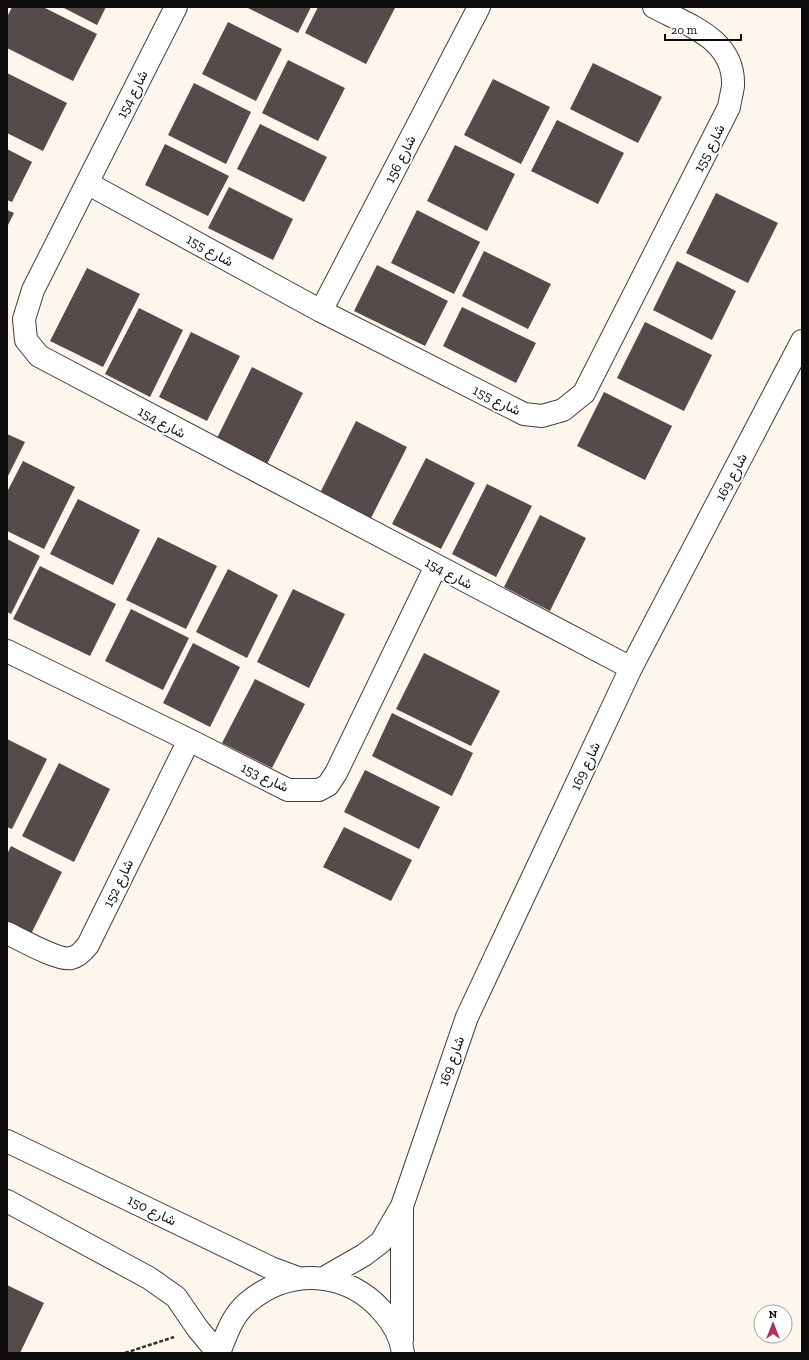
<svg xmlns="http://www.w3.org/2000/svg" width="809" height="1360" font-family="'Zilla Slab',Vazirmatn,serif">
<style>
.building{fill:#544b4a}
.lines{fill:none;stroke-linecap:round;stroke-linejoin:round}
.minor-casing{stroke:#3f3f3f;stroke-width:24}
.path{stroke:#2e2e2e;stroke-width:2.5;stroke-dasharray:4 2;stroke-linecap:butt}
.minor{stroke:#fff;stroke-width:22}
.labels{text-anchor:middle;stroke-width:4;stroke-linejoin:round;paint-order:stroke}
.street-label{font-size:14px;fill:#0c0c0c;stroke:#fff}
</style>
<rect width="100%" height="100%" fill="#fdf6ed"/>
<path class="building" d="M12,7h31l54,27 -24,47 -66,-33v-31z
M62,7h44l-9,18z
M246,7h65l-13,26z
M318,7h75l2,1 -29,56 -61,-31z
M228,22l54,27 -26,52 -54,-27z
M288,60l57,28 -27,53 -56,-28z
M593,63l69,34 -24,46 -68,-34z
M7,73l60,30 -24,48 -36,-18z
M493,79l57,28 -29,57 -57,-29z
M194,83l57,29 -25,52 -58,-29z
M557,120l67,33 -26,51 -67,-33z
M260,124l67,33 -23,45 -67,-33z
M165,144l64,32 -21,40 -63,-31z
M455,145l60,29 -28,57 -60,-30z
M7,149l25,13 -20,40 -5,-2z
M229,187l64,32 -20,41 -65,-32z
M716,193l62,30 -30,60 -62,-30z
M7,210l7,3 -7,14z
M417,210l63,32 -26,52 -63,-31z
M484,251l67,33 -23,45 -66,-33z
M677,261l59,30 -24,49 -59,-30z
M377,265l71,36 -23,45 -71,-35z
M87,268l53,26 -37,73 -53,-26z
M462,307l74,36 -20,40 -73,-37z
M139,308l44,22 -33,67 -45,-23z
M645,322l67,33 -28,56 -67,-33z
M191,332l49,24 -33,65 -48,-24z
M252,367l51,26 -36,71 -50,-26z
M604,392l68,34 -27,54 -68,-34z
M356,421l51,26 -37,73 -51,-25z
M7,434l18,8 -18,36z
M426,458l49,25 -34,66 -49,-25z
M23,461l52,26 -31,62 -37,-18v-39z
M487,484l45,22 -36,71 -44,-23z
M78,499l62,31 -27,55 -63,-31z
M540,515l46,23 -36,73 -46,-24z
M158,537l59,29 -31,63 -60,-29z
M7,539l33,17 -29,58 -4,-2z
M40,566l76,38 -26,52 -77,-37z
M228,569l50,26 -31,63 -51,-26z
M293,589l52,25 -36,74 -52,-26z
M131,609l58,29 -26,52 -58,-29z
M193,643l47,24 -30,60 -47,-24z
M424,653l76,38 -29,55 -75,-37z
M255,679l50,25 -33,64 -50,-25z
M392,713l81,40 -21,43 -80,-40z
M7,739l40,20 -35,70 -5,-2z
M59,763l51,26 -36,73 -52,-26z
M365,770l75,37 -21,42 -75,-37z
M344,827l68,33 -21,41 -68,-34z
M11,846l51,26 -34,68 -21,-11v-75z
M7,1285l37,18 -24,50h-13z"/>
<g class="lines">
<g class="minor-casing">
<path id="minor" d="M176,7l-143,283 -9,29 2,21 13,16 592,312
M87,183l234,128 203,103 18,2 21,-6 21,-17 145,-286c1,-7 3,-14 4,-21 2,-47 -45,-61 -79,-79
M321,311l158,-304
M7,651l182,89 99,50h31l9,-5 8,-12 100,-207
M7,933c13,6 51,28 64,25 7,-1 13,-8 17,-13l101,-205
M7,1141l264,127 27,10
M7,1201l142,77 27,19 22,32 20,24
M402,1208v132
M324,1278l40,-23 17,-13 21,-36 65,-189 164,-349 171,-327
M219,1353c7,-18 13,-37 28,-50 42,-36 100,-33 136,9 10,11 18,26 20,41"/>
</g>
<path class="path" d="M125,1353l49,-16"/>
<use href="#minor" class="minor"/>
</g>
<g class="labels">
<g class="street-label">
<text transform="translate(132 94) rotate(-63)" y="5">شارع 154</text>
<text transform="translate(709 148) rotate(-63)" y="5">شارع 155</text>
<text transform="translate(400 159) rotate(-63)" y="5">شارع 156</text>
<text transform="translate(210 250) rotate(29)" y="5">شارع 155</text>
<text transform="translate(497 400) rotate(26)" y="5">شارع 155</text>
<text transform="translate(162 422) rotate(28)" y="5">شارع 154</text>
<text transform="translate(731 477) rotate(-62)" y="5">شارع 169</text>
<text transform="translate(449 573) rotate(28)" y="5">شارع 154</text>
<text transform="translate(585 766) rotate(-65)" y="5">شارع 169</text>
<text transform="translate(265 777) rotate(25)" y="5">شارع 153</text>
<text transform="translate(118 883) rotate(-64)" y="5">شارع 152</text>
<text transform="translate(451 1061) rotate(-70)" y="5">شارع 169</text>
<text transform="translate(152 1210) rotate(26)" y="5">شارع 150</text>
</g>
</g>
<rect width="809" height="1360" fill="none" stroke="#0c0c0c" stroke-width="16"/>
<g transform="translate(773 1324)"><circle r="19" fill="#ffffff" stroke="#9e9e9e"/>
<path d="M0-3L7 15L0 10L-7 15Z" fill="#af3255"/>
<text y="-6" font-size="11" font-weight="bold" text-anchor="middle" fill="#0c0c0c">N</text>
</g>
<path d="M665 34v6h76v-6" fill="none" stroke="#0c0c0c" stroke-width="2"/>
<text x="671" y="34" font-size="12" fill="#0c0c0c" stroke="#ffffff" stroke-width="3" paint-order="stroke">20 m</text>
</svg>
